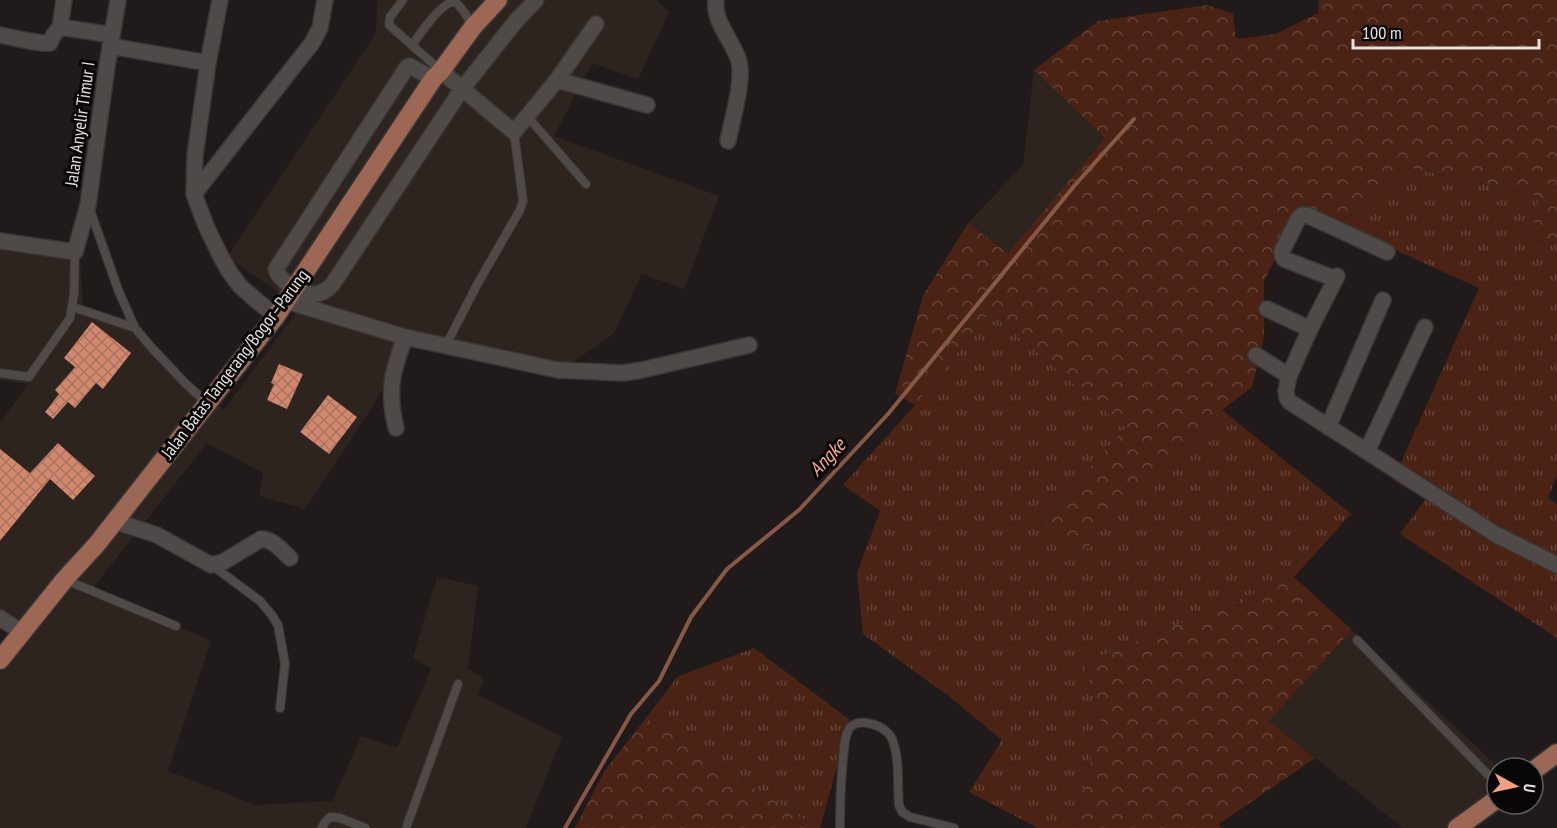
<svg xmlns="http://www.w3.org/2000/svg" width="1557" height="828" font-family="'PT Sans Narrow',sans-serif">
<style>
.built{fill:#2d231f}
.grass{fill:url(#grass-tufts)}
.forest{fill:url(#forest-crowns)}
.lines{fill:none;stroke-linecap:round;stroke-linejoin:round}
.stream{stroke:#865845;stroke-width:4}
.building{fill:url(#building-cross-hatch)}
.service-casing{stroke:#393635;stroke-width:10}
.minor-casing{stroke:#393635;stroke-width:18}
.primary-casing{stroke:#393635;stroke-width:21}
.service{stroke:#4f4a48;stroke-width:8}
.minor{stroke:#4f4a48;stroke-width:15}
.primary{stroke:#9c6755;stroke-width:18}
.labels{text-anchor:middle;stroke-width:6;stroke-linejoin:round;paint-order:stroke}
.street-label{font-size:18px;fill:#e4e1e0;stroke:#080706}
.water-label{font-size:20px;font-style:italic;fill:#faa98d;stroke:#080706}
</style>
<defs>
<pattern id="grass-tufts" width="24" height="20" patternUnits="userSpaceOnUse" patternTransform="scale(1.5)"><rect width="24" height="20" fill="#4b2315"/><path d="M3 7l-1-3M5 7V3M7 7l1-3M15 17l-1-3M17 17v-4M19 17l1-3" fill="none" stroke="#654337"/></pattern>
<pattern id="forest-crowns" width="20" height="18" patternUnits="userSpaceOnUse" patternTransform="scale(1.5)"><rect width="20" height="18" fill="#4b2315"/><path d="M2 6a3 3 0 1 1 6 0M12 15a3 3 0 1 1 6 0" fill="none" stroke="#654337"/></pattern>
<pattern id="building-cross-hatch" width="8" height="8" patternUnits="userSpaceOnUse" patternTransform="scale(1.5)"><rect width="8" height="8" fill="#d3886e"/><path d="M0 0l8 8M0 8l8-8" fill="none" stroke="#a87461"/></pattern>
</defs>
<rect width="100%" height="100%" fill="#201b1a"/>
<path class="built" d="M377,0h280l12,12 -31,67 -46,-16 -38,73 165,60 -35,93 -42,-15 -28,59 -52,37 -153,-36 -34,69 -70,106 -46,-13 4,-23 -56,-30 -115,146 119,52 -43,130 87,34 78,-4 28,-65 36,12 34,-79 -18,-12 24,-80 41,9 -10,83 16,9 -6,17 84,42 -36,91h-526v-164l21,-27 -21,-14v-201l28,-38 -28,-4v-132l80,11 4,57 43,13 97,81 76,-103 -73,-50 149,-224z
M1034,70l71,68 -97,116 -40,-31 55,-58z
M1352,630l147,138h-2v29l-43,31h-51l-134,-107z"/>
<path class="grass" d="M1410,168l129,28 -8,43 26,4v232l-9,23 9,6v134l-157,-104 26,-35 -33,-19 86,-192 -141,-64z
M990,312l136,116 -87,96 41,34 50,-68 92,-80 129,104 -57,63 -210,86 17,59 -28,106h-35l-69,-36 33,-52 -52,-43 -87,-63 -6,-61 23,-62 -37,-26 72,-80z
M754,648l96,72 -30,108h-3l-171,-110 31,-41z"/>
<path class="forest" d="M1319,0h238v243l-26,-4 8,-43 -129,-28 -72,56 -37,-17 -37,74v55l-12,51 -30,23 -92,80 -50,68 -41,-33 86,-97 -135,-116 -75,93 -20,-11 28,-98 45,-73 40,30 97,-115 -71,-68 64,-49 109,-16 26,9 3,25 40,-5 42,-21z
M1294,577l58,53 -83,91 46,37 -96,66 3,4h-149l28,-106 -17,-59z
M646,718l171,110h-242l30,-58z"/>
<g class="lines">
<path class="stream" d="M565,828l66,-114 28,-33 32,-64 36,-48 72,-59 89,-96 187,-229 59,-66"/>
</g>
<path class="building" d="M92,322l39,31 -28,36 -7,-6 -21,25 -7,-6 -15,17 -8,-7 14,-18 -4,-4 20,-23 -11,-9z
M279,364l24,10 -16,35 -20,-9 7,-16 -3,-1z
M328,395l29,22 -28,37 -29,-22z
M58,443l37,33 -22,24 -23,-21 -50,62v-92l30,24z"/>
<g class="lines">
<g class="service-casing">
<path id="service" d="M403,0l-13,17 -1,8 51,45
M412,45c7,-10 31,-45 43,-43 7,4 13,17 18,24
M527,116l59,68
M90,210l29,82 16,36 16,19 34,36 22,20
M73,307l62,21
M446,345l32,-62 42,-73 3,-9 -9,-69
M0,373l29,4 41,-59 4,-24 1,-42
M213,566l47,35 11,13 7,11 7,39 -5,44
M66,580l110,46
M1357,640l140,144
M322,828l3,-6 5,-5 10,1 25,10
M406,828l52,-144
M840,828c0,-26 1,-53 4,-79 1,-6 1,-13 4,-18 7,-15 31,-7 40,2 3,3 5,8 6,12 6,17 3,42 5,60l3,7 8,5 44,11"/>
</g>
<g class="minor-casing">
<path id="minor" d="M220,0l-12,63 -13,92 -1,39 12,32 14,29 9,16 11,15 17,15 19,15
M716,0c-3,22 17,41 23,61 5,20 -7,59 -11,80
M60,27l4,-27
M0,35l29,6 13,2h8l3,-7 7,-9 52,8
M110,46l98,17
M441,71l73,61 43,-52 39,-56
M433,79l-23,-13 -3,1 -9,14 -122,188c3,13 26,25 39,25 8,0 12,-5 17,-9l130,-196 54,-68 20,-21
M557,80l90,25
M194,194l118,-151 8,-15 5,-28
M0,241l75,11 13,-47 19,-139 11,-66
M1337,276l-27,53 -21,47 -3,15 1,7 3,4 205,132 62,31
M1335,279l-51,-20 -2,-4v-4l16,-32 4,-4h5l80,37
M286,301l119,36 153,33 65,3 19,-3 107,-25
M1267,309l43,20
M1256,355l33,21
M1328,427l55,-127
M396,428c-9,-38 -4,-56 9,-91
M1367,451l58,-124
M114,521l43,14 54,30 12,-3 38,-23c12,0 20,11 29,19
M0,618l22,14"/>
</g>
<g class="primary-casing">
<path id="primary" d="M0,660l65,-81 32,-35 179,-228 157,-237 8,-8 32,-44 25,-27
M1533,771l24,-18
M1457,828l40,-29"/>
</g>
<use href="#service" class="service"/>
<use href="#minor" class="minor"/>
<use href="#primary" class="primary"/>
</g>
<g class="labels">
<g class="street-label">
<text transform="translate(80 124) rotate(-82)" y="6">Jalan Anyelir Timur I</text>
<text transform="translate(235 364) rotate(-53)" y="6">Jalan Batas Tangerang/Bogor–Parung</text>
</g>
<g class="water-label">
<text transform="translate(827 457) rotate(-47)" y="7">Angke</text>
</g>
</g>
<g transform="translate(1515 786) rotate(98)"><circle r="28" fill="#080706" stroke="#605e5d" stroke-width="1.5"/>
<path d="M0-4.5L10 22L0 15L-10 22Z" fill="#f39f82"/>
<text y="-9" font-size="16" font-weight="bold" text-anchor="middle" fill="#e4e1e0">U</text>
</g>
<path d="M1353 39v9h186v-9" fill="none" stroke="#e4e1e0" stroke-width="3"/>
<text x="1362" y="39" font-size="18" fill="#e4e1e0" stroke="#080706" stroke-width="4.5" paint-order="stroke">100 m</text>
</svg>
